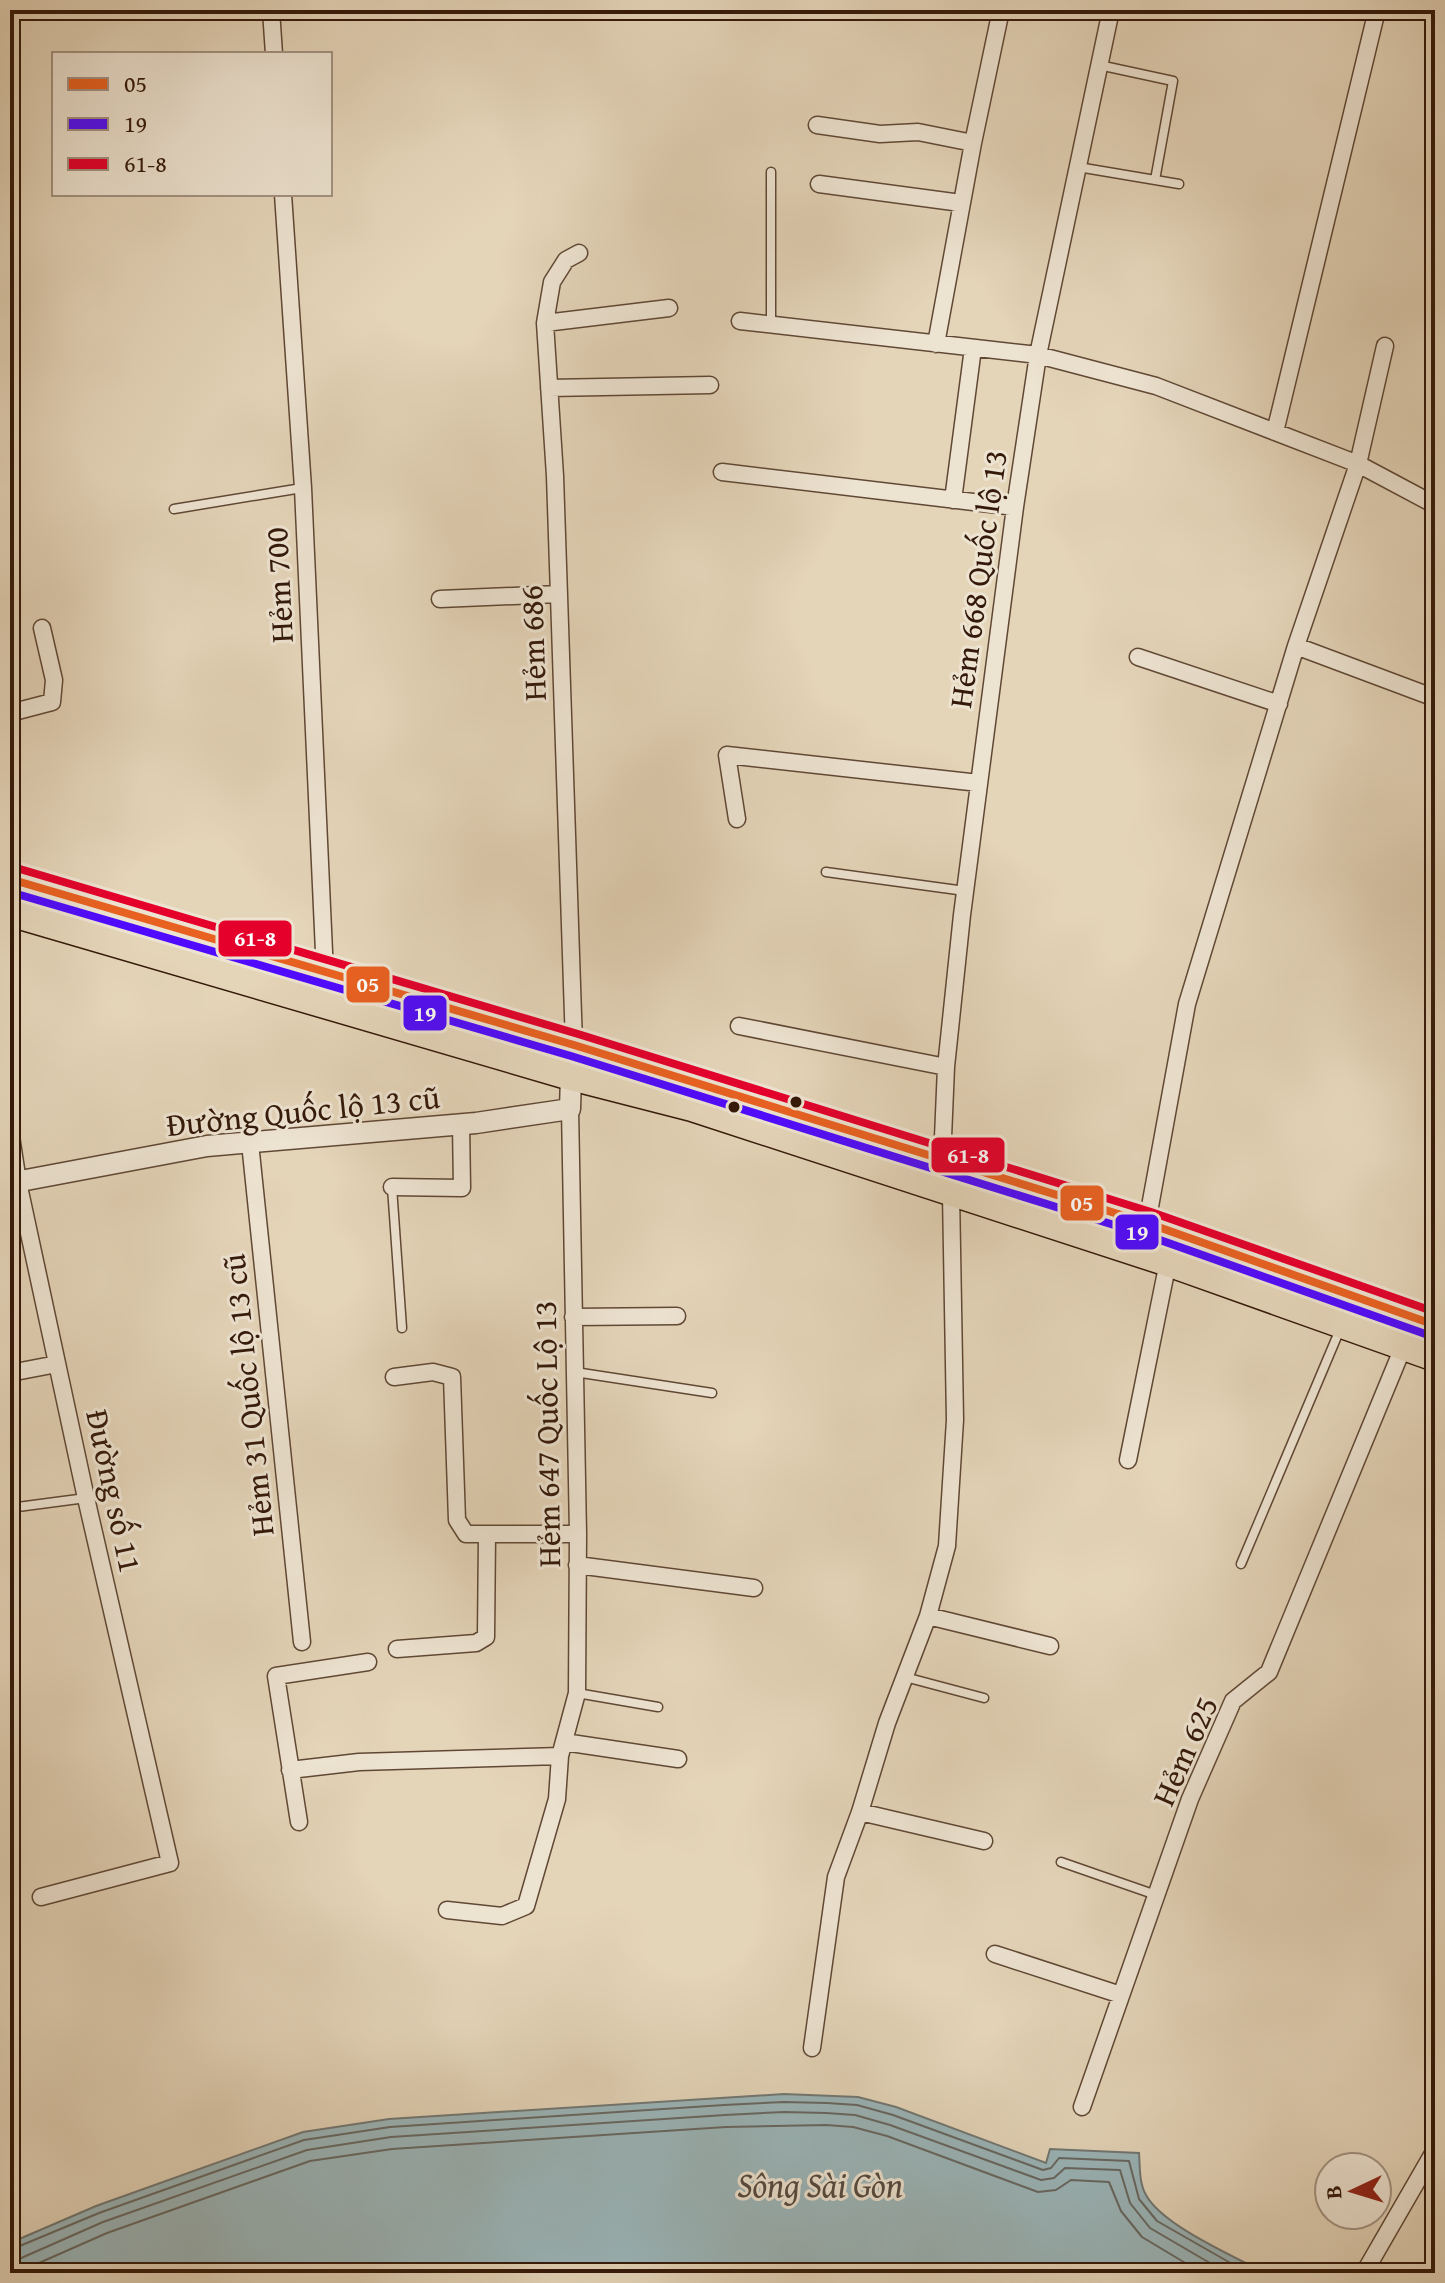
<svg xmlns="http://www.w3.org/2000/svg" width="1445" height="2283" font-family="'Gentium Book Plus',serif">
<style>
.water{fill:#9ab5b9;stroke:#717773;stroke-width:2}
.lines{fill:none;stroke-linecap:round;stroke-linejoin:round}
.shore{stroke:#676761;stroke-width:2}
.service-casing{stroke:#604835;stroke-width:11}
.minor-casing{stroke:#604835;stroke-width:19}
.tertiary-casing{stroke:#604835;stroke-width:23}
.trunk-casing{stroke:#341909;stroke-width:31}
.service{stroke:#ede3d1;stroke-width:8}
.minor{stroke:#ede3d1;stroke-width:16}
.tertiary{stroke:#ede3d1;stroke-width:20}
.trunk{stroke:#e4d4b8;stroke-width:28}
.bus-1-casing{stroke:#ede3d1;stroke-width:14}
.bus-2-casing{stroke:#ede3d1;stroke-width:14}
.bus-3-casing{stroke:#ede3d1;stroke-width:14}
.bus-1{stroke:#e86121;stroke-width:8}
.bus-2{stroke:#4f0aff;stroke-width:8}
.bus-3{stroke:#e4002b;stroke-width:8}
.bus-dot{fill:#341909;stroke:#ede3d1;stroke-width:3}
.labels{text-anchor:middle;stroke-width:6;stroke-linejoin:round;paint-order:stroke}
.street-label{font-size:32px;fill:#341909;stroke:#ede3d1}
.water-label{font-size:34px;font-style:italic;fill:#53483e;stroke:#ede3d1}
.line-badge{stroke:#ede3d1;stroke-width:3}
.badge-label{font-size:22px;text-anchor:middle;font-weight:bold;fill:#fff}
</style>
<rect width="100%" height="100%" fill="#e4d4b8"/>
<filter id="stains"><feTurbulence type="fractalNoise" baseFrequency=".0025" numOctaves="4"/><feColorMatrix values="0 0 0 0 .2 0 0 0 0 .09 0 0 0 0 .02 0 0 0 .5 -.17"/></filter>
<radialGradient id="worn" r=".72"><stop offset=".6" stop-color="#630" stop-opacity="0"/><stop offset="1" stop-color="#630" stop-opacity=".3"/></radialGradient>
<path class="water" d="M784,2094l74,3 38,10 150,56 4,-14 89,4c1,14 0,30 7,42 17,31 88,61 119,78h-1255v-30l86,-37 207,-74 86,-13z"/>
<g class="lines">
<path class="shore" d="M10,2250l89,-37 205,-73 86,-13 334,-22 60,-3 43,1 30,2 36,10 150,55 8,-2 8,-10 70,3 10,38 18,22 91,52
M10,2260l9,-1 84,-37 204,-72 84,-13 334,-22 59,-3 42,1 29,2 35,10 151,55 13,-2 11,-10 55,2 10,33 20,25 77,45
M10,2272l13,-2 84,-37 203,-72 82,-12 334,-22 100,-2 27,2 34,9 151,56 18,-2 15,-10 38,2 12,29 21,26 60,36"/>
<g class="service-casing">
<path id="service" d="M1099,65l74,16 -18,99
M1078,167l101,17
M771,172v152
M174,509l128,-21
M826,872l139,19
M392,1187l10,141
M575,1372l137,21
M10,1508l76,-10
M1241,1564l100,-237
M905,1677l79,21
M577,1693l81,14
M1061,1862l95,33"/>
</g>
<g class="minor-casing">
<path id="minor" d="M271,10l3,44
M817,125l63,9 38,-2 55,11
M819,184l142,19
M283,194l20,294 22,486
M740,321l298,34 118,31 202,78 77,41
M545,323l124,-15
M936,344l37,-201 28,-133
M549,388l161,-3
M1275,432l102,-422
M722,472l293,35
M953,500l20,-152
M440,599l119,-5
M1296,646l139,52
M1138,657l141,47
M10,713l42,-11 2,-22 -12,-52
M737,819l-10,-64 252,28
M739,1026l207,41
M574,1045l-19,-569 -10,-153 7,-41 14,-22 13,-7
M10,1130l8,52 68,316 84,365 -129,34
M250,1143l52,499
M942,1161l4,-94 16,-152 53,-408 23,-152 73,-345
M392,1187l70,1 -1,-64
M1147,1223l40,-219 109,-358 62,-182 27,-118
M573,1317l104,-1
M10,1373l47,-9
M394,1377l39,-5 19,5 5,143 9,14h112
M1128,1460l40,-198
M577,1565l177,23
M928,1616l122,30
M397,1649l79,-6 10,-6 1,-103
M564,1742l114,17
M290,1770l69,-8 201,-6
M860,1812l124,29
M299,1822l-23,-146 92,-14
M447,1910l55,6 24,-10 31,-107 3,-43 17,-63 1,-159 -8,-425
M995,1954l126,41
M812,2048l24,-171 24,-65 27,-89 41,-107 19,-70 8,-126 -4,-227
M1082,2107l108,-308 43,-98 36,-29 135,-327
M1364,2273l71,-123"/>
</g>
<g class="tertiary-casing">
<path id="tertiary" d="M10,1183l197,-37 269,-23 94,-14 1,-33"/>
</g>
<g class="trunk-casing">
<path id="trunk" d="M10,879l564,166 573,178 288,102
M10,912l561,164 121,31 476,155 267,95"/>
</g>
<use href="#service" class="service"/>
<use href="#minor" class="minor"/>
<use href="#tertiary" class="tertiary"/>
<use href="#trunk" class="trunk"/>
<g class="bus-1-casing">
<path id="bus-1" d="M10,879l564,166 573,178 288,102"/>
</g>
<g class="bus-2-casing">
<path id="bus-2" d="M10,892l561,164 572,178 288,102"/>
</g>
<g class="bus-3-casing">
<path id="bus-3" d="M13,867l565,167 573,178 284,100"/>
</g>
<use href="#bus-1" class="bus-1"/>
<use href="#bus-2" class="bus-2"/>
<use href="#bus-3" class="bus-3"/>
</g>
<g class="bus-dot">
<circle cx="796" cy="1102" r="7"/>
<circle cx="734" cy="1107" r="7"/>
</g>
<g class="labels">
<g class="street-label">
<text transform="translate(978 579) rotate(-82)" y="11">Hẻm 668 Quốc lộ 13</text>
<text transform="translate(279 585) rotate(-93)" y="11">Hẻm 700</text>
<text transform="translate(533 643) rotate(-92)" y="11">Hẻm 686</text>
<text transform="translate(303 1111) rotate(-6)" y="11">Đường Quốc lộ 13 cũ</text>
<text transform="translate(248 1395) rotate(-96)" y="11">Hẻm 31 Quốc lộ 13 cũ</text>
<text transform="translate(547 1434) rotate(-91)" y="11">Hẻm 647 Quốc Lộ 13</text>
<text transform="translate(114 1491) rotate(78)" y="11">Đường số 11</text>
<text transform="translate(1185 1751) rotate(-66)" y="11">Hẻm 625</text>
</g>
<g class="water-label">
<text x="820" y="2197">Sông Sài Gòn</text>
</g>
</g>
<g class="line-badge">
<rect x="217" y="919" width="76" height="39" rx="8" fill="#e4002b"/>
<rect x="345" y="965" width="46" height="39" rx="8" fill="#e86121"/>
<rect x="402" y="994" width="46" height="38" rx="8" fill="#4f0aff"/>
<rect x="930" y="1136" width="76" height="38" rx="8" fill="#e4002b"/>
<rect x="1059" y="1184" width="46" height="38" rx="8" fill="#e86121"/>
<rect x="1114" y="1213" width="46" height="38" rx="8" fill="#4f0aff"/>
</g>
<g class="badge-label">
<text x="255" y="946">61-8</text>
<text x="368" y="992">05</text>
<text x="425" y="1021">19</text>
<text x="968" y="1163">61-8</text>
<text x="1082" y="1211">05</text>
<text x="1137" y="1240">19</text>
</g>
<rect width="1445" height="2283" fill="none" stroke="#e4d4b8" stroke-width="40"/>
<rect x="12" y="12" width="1421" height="2259" fill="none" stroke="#341909" stroke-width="4"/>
<rect x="20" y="20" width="1405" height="2243" fill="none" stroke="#341909" stroke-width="2"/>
<rect x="52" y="52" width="280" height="144" fill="#ede3d1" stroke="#a39281" stroke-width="2"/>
<rect x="68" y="78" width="40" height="12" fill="#e86121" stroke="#a39281" stroke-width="2"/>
<text x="124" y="92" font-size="24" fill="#341909">05</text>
<rect x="68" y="118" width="40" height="12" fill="#4f0aff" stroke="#a39281" stroke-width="2"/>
<text x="124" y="132" font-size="24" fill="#341909">19</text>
<rect x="68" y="158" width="40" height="12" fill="#e4002b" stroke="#a39281" stroke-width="2"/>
<text x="124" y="172" font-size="24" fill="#341909">61-8</text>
<g transform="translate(1353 2191) rotate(266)"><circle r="38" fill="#ede3d1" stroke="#a39281" stroke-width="2"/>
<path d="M0-6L14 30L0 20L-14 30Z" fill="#8f2418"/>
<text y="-12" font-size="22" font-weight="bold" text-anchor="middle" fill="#341909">B</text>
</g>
<rect width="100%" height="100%" filter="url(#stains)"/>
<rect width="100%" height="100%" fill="url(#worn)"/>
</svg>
